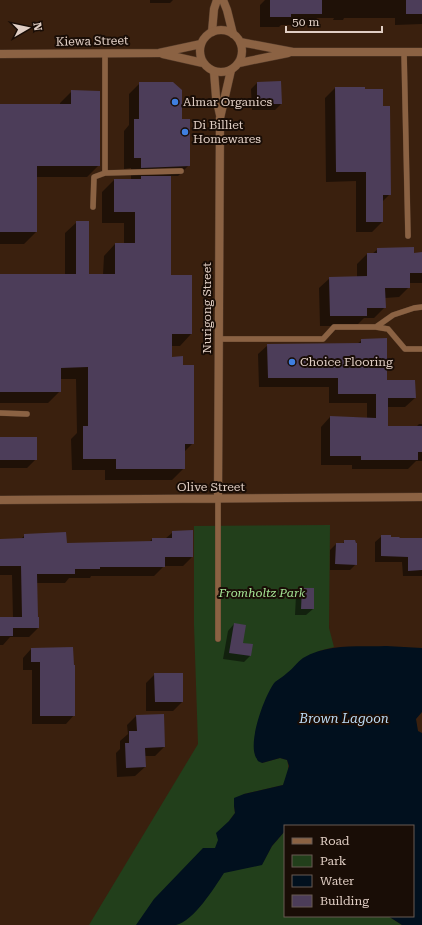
<svg xmlns="http://www.w3.org/2000/svg" width="422" height="925" font-family="'Roboto Serif',serif">
<style>
.green{fill:#223f1b}
.water{fill:#01101e}
.shadow{fill:#0007}
.building{fill:#4c3d59}
.lines{fill:none;stroke-linecap:round;stroke-linejoin:round}
.service-casing{stroke:#553c2b;stroke-width:6}
.minor-casing{stroke:#553c2b;stroke-width:9}
.tertiary-casing{stroke:#553c2b;stroke-width:9}
.service{stroke:#8b6243;stroke-width:5.5}
.minor{stroke:#8b6243;stroke-width:8}
.tertiary{stroke:#8b6243;stroke-width:8}
.shop-dot{fill:#3f7fe0;stroke:#190d06;stroke-width:1.5}
.labels{text-anchor:middle;stroke-width:4;stroke-linejoin:round;paint-order:stroke}
.street-label{font-size:12px;fill:#e0cec4;stroke:#190d06}
.poi-label{font-size:12px;fill:#e0cec4;stroke:#190d06;text-anchor:start}
.park-label{font-size:12px;font-style:italic;fill:#a4e495;stroke:#190d06}
.water-label{font-size:13px;font-style:italic;fill:#bcdcf7;stroke:#190d06}
</style>
<rect width="100%" height="100%" fill="#3a200e"/>
<path class="green" d="M330,525l-1,103 5,19 -15,4 -43,31 -14,81 18,-5 7,2c3,9 0,17 -4,25l-39,9 -10,12 1,7 -6,8 33,43 10,-18 13,-15v85h103l14,9h-313l109,-181 -4,-119v-99z"/>
<path class="water" d="M386,646l36,2v64l-6,7 2,12 4,2v192h-20l-14,-9h25v-90h-128v5l-13,15 -10,19 -38,8c-10,15 -30,48 -48,52 -10,0 -29,0 -40,0l18,-26 49,-51h12l3,-8 -2,-7 13,-12 6,-8 -1,-7v-8l10,-4 39,-9 6,-19 -2,-6 -7,-2 -18,5c-2,-1 -5,-2 -5,-4 -11,-14 8,-65 18,-77 4,-3 9,-6 12,-9 6,-4 10,-11 16,-15 25,-15 55,-11 83,-12z"/>
<path class="shadow" d="M150,0h23l-3,3h-20z
M265,0h157v24l-27,1v-7h-51l-1,2h-10l1,-2h-17l-7,7h-29l-2,2h-19v-22z
M140,83l41,37 8,45 -11,11h-8v100l21,58 -11,12h-9v12l22,85 -9,9v16l-12,12h-67v-10h-33l-1,-31 6,-6 -1,-54h-16v12l-12,12h-48v-128h65v-42l12,-11 11,53h15l1,-19 11,-12h9v-21h-22v-31l12,-12h17v-12l-7,1v-38l5,-6v-31z
M257,83l24,21 -6,6h-23l-1,-21z
M335,88l55,106 -8,8v20l-10,10h-16v-51l-30,1 -1,-84z
M72,91l27,74 -12,12h-51v55l-12,12h-24v-139h60v-2z
M378,249l35,5h9v29h-13v4l-10,10 -14,1v9l-11,11h-10l-8,8h-36l-1,-38 11,-10 27,-1v-13l10,-10h5z
M362,340l24,41 29,17 -10,9h-18v20h29l3,-3h3v37h-6l-8,8h-56v-4h-31v-38l9,-10 37,1v-15h-38v-16h-70l-1,-33 10,-9 89,-1z
M0,438l36,21 -9,9h-27z
M173,532l19,25 -9,9h-19l-10,10h-63l-1,2h-21l-4,5h-29l1,35h1v10l-9,9h-19l-7,8h-3v-27h13l-1,-43h-12v-35l21,-1 4,-4 41,9 83,-2 3,-3h13z
M382,536l9,2 31,1v37h-19l-1,-14h-27v-20z
M345,541l11,23 -6,6h-20v-20l6,-6h6z
M302,589l11,20 -7,6h-11l1,-20z
M234,624l8,19 10,2 -2,11 -6,6 -21,-3 5,-28z
M72,648l2,67 -8,9h-34v-54h-9v-12l8,-9z
M155,674l27,28 -9,9h-27v-28z
M136,716l28,31 -9,9h-11l1,11 -10,9 -18,1 -1,-24 4,-4v-8l8,-7 -1,-9z"/>
<path class="building" d="M270,0h52v14h-31v3h-21z
M406,0h16v14h-16z
M281,81l1,23h-25v-22z
M139,82h34l9,8v29h8v47l-49,2v-10h-7v-39h5z
M335,87h30v2h18v17h7l1,89h-8v27h-17v-50h-30z
M71,90l29,1v75h-63v66h-37v-128h71z
M141,176h30v99h21v59h-20v23l11,-1v9h11v79h-9v25h-69v-10h-33v-33h5v-59l-27,1v24h-61v-118h76v-53h13v53h26v-31h20v-31h-21v-33h27z
M414,247v6l8,-1v21h-12v15h-25l1,20h-19v8h-37l-1,-39 38,-1v-23h10v-5z
M387,338v42h28l1,18h-28v28h34v26h-4v8h-57v-4h-31v-40l46,2v-24h-38v-16h-70l-1,-34 94,-1v-4z
M0,437h37v23h-37z
M193,530v27h-28v10h-65v2h-25v5h-38l1,43h1v11h-26v8h-13v-19h22l-1,-51h-21v-27l24,-1v-4l42,-2 1,11 85,-2v-3h20v-7z
M381,535h10v2h9l-1,1h23v32l-14,1v-14l-27,-1z
M344,540h11l1,3h1v22l-22,-1 1,-21h8z
M302,588h12v21h-13z
M234,623l12,2 -3,18 10,1 -2,12 -22,-3z
M73,647l1,18h1v51h-35v-54h-9v-14z
M154,673h29v29h-28z
M164,714l1,33 -20,1 1,19 -20,1 -1,-25h4v-12h8l-1,-16z"/>
<g class="lines">
<g class="service-casing">
<path id="service" d="M404,52l4,184
M105,173l76,-2
M93,207l1,-30 11,-4v-120
M376,327l12,2 17,20h17
M218,339h105l11,-12h42l17,-12 21,-7 8,-1
M0,413l27,1
M218,639v-140"/>
</g>
<g class="minor-casing">
<path id="minor" d="M223,0l4,10 6,24
M212,32l2,-23 3,-9
M214,72l2,25 4,18
M218,499l2,-381 11,-48
M0,500l422,-3"/>
</g>
<g class="tertiary-casing">
<path id="tertiary" d="M200 51a21 21 0 1 1 42 0a21 21 0 1 1-42 0Z
M240,42l53,10h129
M0,54l159,-1 42,-9
M163,54l40,9
M239,63l49,-10"/>
</g>
<use href="#service" class="service"/>
<use href="#minor" class="minor"/>
<use href="#tertiary" class="tertiary"/>
</g>
<g class="shop-dot">
<circle cx="175" cy="102" r="4"/>
<circle cx="185" cy="132" r="4"/>
<circle cx="292" cy="362" r="4"/>
</g>
<g class="labels">
<g class="street-label">
<text transform="translate(92 41) rotate(-1)" y="4">Kiewa Street</text>
<text transform="translate(207 308) rotate(-90)" y="4">Nurigong Street</text>
<text x="211" y="491">Olive Street</text>
</g>
<g class="poi-label">
<text x="183" y="106">Almar Organics</text>
<text x="193" y="129">Di Billiet<tspan x="193" dy="14">Homewares</tspan></text>
<text x="300" y="366">Choice Flooring</text>
</g>
<g class="park-label">
<text x="262" y="597">Fromholtz Park</text>
</g>
<g class="water-label">
<text x="344" y="723">Brown Lagoon</text>
</g>
</g>
<rect x="284" y="825" width="130" height="92" fill="#190d06" stroke="#695a52"/>
<rect x="292" y="838" width="20" height="6" fill="#8b6243" stroke="#695a52"/>
<text x="320" y="845" font-size="12" fill="#e0cec4">Road</text>
<rect x="292" y="855" width="20" height="12" fill="#223f1b" stroke="#695a52"/>
<text x="320" y="865" font-size="12" fill="#e0cec4">Park</text>
<rect x="292" y="875" width="20" height="12" fill="#01101e" stroke="#695a52"/>
<text x="320" y="885" font-size="12" fill="#e0cec4">Water</text>
<rect x="292" y="895" width="20" height="12" fill="#4c3d59" stroke="#695a52"/>
<text x="320" y="905" font-size="12" fill="#e0cec4">Building</text>
<g transform="translate(28 28) rotate(81)" stroke="#190d06" stroke-width="3" paint-order="stroke">
<path d="M0-3L7 15L0 10L-7 15Z" fill="#e0cec4"/>
<text y="-6" font-size="11" font-weight="bold" text-anchor="middle" fill="#e0cec4">N</text>
</g>
<path d="M286 26v6h96v-6" fill="none" stroke="#e0cec4" stroke-width="2"/>
<text x="292" y="26" font-size="12" fill="#e0cec4" stroke="#190d06" stroke-width="3" paint-order="stroke">50 m</text>
</svg>
